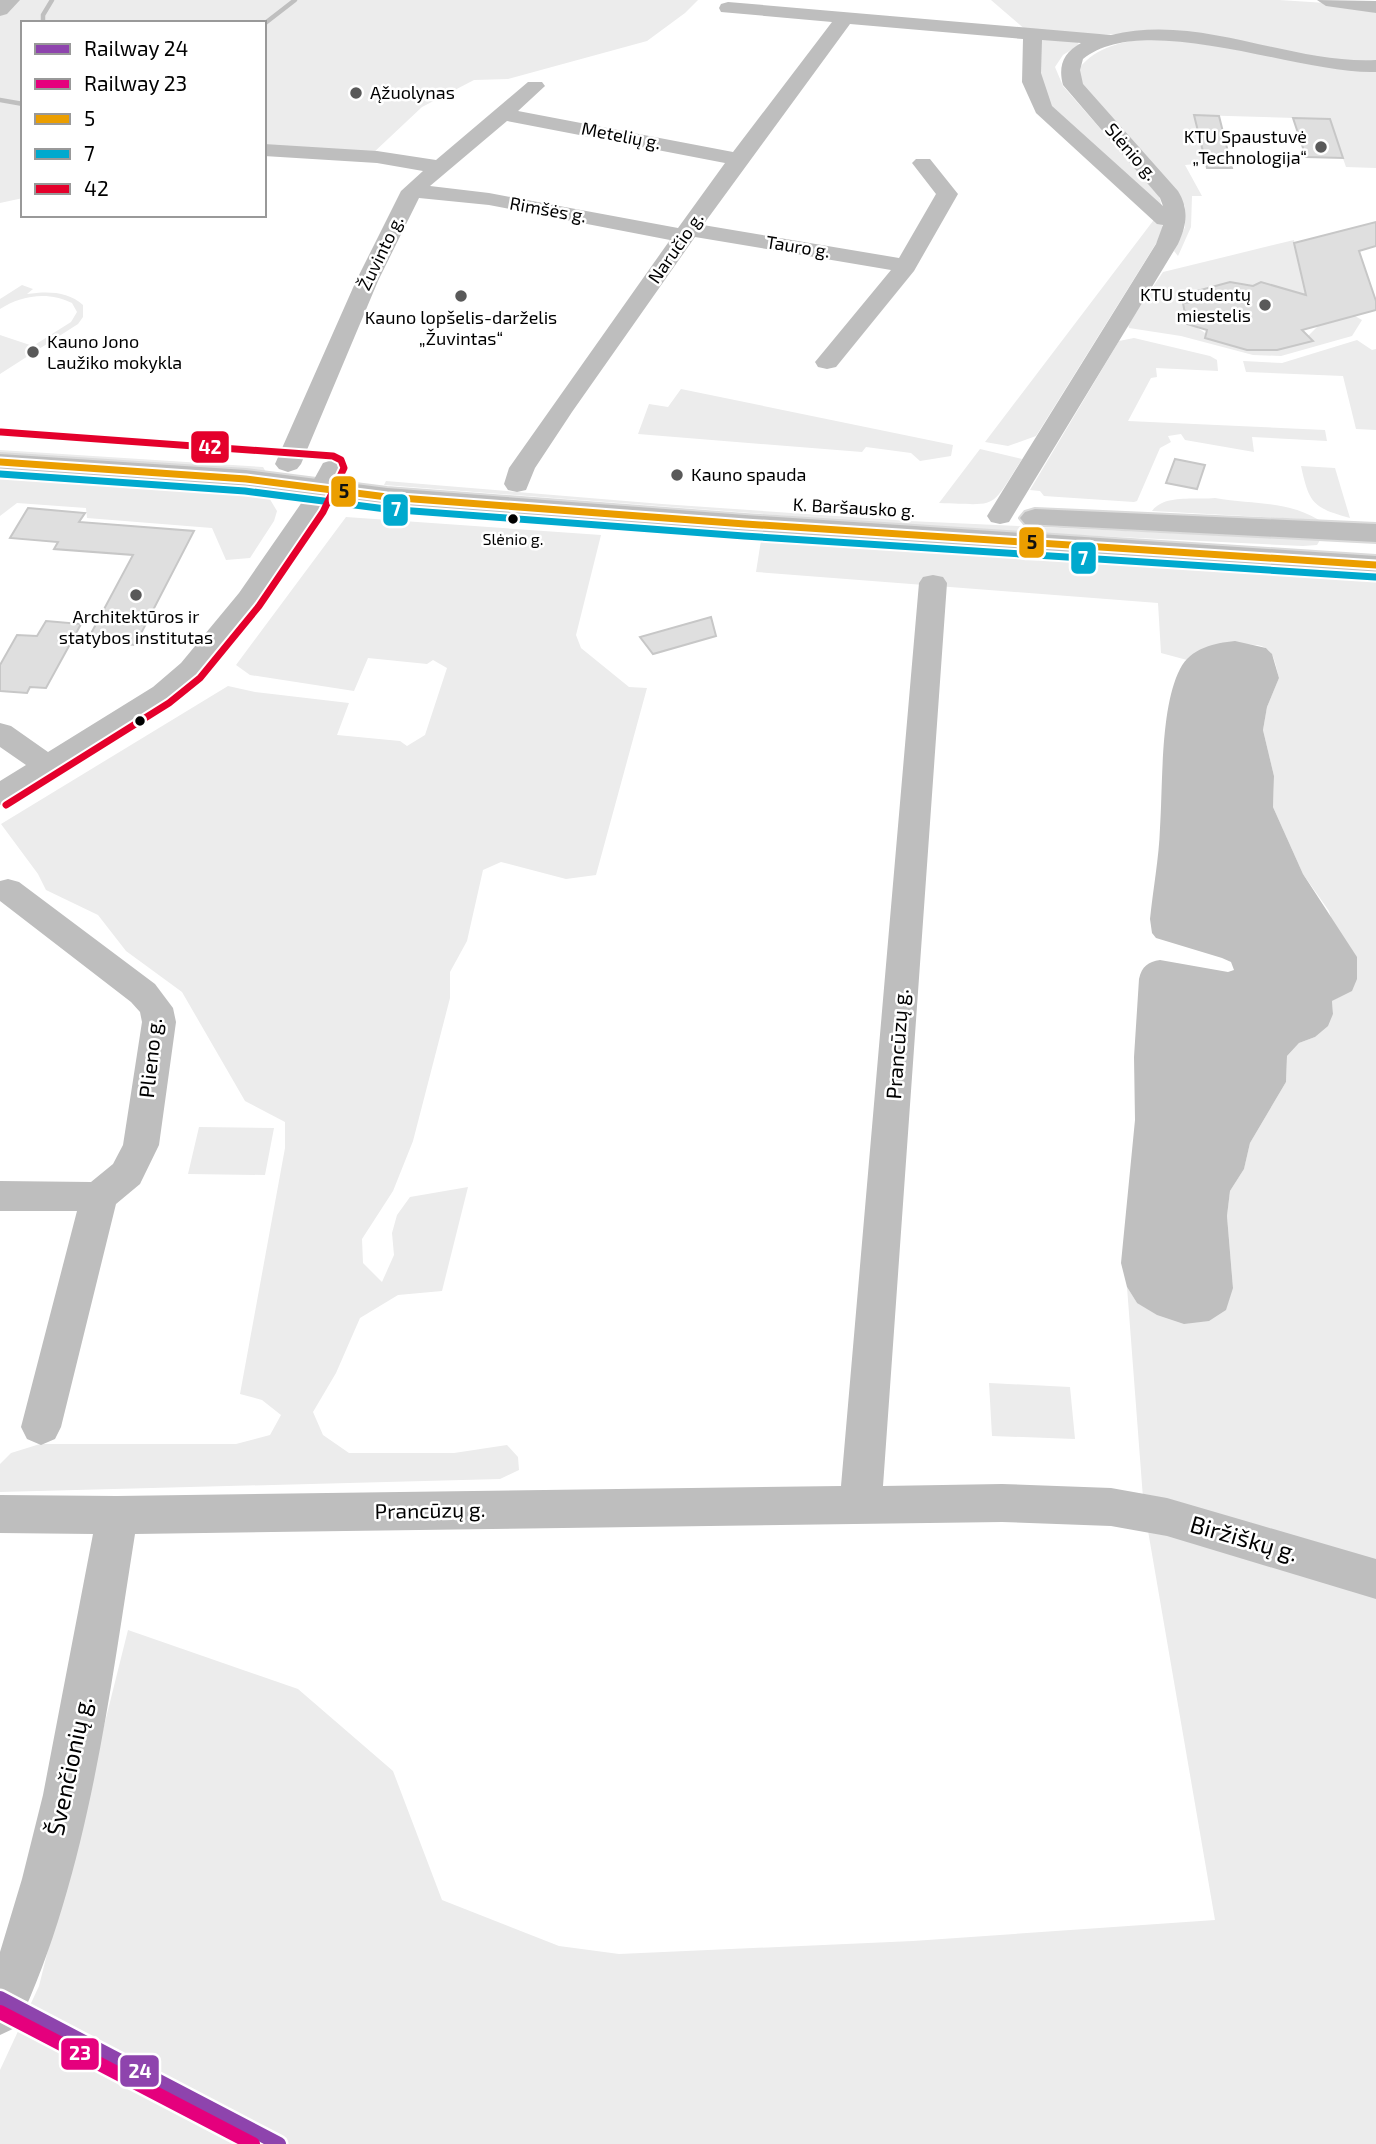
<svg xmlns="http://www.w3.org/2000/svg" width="1376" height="2144" font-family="'Exo 2',sans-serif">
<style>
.green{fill:#ececec}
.water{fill:#bfbfbf}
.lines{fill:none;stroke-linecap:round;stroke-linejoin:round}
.stream{stroke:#bfbfbf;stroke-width:4.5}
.building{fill:#dfdfdf;stroke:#c7c7c7;stroke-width:2}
.major-casing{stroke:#dbdbdb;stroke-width:4}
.minor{fill:#bebebe;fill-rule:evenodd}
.major{fill:#bebebe;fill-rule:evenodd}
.bus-1-casing{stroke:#fff;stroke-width:11}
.bus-2-casing{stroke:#fff;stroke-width:11}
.bus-3-casing{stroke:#fff;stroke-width:11}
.bus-1{stroke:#eb9e00;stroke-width:7}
.bus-2{stroke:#00a9ce;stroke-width:7}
.bus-3{stroke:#e4002b;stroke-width:7}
.rail-1-casing{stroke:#fff;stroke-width:19}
.rail-2-casing{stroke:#fff;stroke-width:19}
.rail-1{stroke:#8e44ad;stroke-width:14}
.rail-2{stroke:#e5007d;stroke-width:14}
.poi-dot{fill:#595959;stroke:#fff;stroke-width:2.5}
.bus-dot{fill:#000;stroke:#fff;stroke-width:2.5}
.labels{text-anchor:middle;stroke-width:5;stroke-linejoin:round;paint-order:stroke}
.far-bus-label{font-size:16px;fill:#000;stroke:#fff}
.far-poi-label{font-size:18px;fill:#000;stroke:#fff;text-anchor:start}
.far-street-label{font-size:18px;fill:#000;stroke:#fff}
.street-label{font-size:21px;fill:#000;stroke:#fff}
.near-street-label{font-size:24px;fill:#000;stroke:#fff}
.line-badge{stroke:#fff;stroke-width:2.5}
.badge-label{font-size:19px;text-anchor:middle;font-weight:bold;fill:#fff}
.pale-badge-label{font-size:19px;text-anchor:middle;font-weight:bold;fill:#111}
</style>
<rect width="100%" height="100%" fill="#fff"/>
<path class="green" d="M0,0h698l-13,13 -38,28 -139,38 -34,1 -52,27 -50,47 -108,-6v-125h-241v175l-23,5z
M991,0h288l63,4 34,9v48l-44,-1 -214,-26 -37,1 -54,-4z
M1038,36l39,5 2,4 -16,10 -8,12 8,19 96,110 3,11 -113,-101 -8,-14z
M1145,39l40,2 191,29v98l-30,-1 -17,-48 -135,-4 12,48 -21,2 17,31h-10l-1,31 -13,29 -4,-5 11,-24v-21l-95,-106 -13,-28c14,-23 42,-30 68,-33z
M1156,217l9,12 -129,207 -28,10 -23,-4z
M1294,240l3,18 25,7 -8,32 -53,-15 -8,4 -23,-4 -33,8 2,6 -5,6 1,24 10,7v5c46,13 62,15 108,3l-5,-5 10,-10 37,-10 7,4 -10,16 -71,20 -28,-1 -72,-19 -52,-8 -1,-4 35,-52z
M22,285l11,4 -6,5c20,-3 41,-3 56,11v12l-5,7 -78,50v-39l33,11 38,-24 6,-10 -5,-9c-23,-12 -51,-8 -72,6v-10z
M1134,338l76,18 7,4 1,11 -62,-3 1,9 -6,1 -23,43 197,9 2,11 -75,-4 2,15 -69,-12 -4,-6 -13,2 3,6 -11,6 -23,53 -3,1 -90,-6 -4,-5 -10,-1 89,-149z
M1357,340l15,10 4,-1v81l-20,-1 -13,-53 -97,-4 -3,-11 39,2z
M681,389l272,56 -2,11 -31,5 -9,-8 -45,-6 -4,5 -224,-18 11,-30 19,3z
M980,449l42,10c-33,51 -21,46 -83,44z
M0,450l263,17 3,5 -266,-17z
M1301,466l34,2 15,50c-37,-10 -41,-15 -49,-52z
M0,472l265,19 12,20 -3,10 -24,37 -24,2 -14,-32 -125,-10 -1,-10 -69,-5 -17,13z
M386,481l276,23 247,17 411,19 -3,5 -14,1 -330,-16 -589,-45z
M1215,498c39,7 70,2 104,22l-167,-9c12,-17 44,-11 63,-13z
M346,517l255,18 -25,100 5,13 48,39 18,1 -51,187 -30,4 -65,-17 -18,8 -16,71 -17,31v26l-37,143 -20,50 -31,48 1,24 19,19 12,-27 -2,-22 5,-18 13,-18 58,-10 -26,104 -44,4 -38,23 -24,55 -23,39 10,23 26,18h105l53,-8 11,12 1,13 -19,9 -500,13v-28l11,-11 29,-9h196l34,-9 11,-20 -19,-15 -22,-6 45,-246v-26l-40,-21 -63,-109 -56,-41 -28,-36 -52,-25 -8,-16 -37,-50 227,-138 27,6 94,11 -12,32 63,6 7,5 18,-11 22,-67 -14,-8 -6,4 -59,-6 -14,33 -104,-16 -14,-10z
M762,534l614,42v989l-233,-67 -16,-211 10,16 96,-15 -6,-72 3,-25 14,-22 6,-26 36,-61 1,-26 12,-13 16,-6 18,-23 -1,-13 20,-11 -23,-79 -26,-37 -30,-67 1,-31 -11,-46 4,-23 12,-29c-3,-10 -4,-24 -13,-30 -15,-9 -66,1 -79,12l-26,-7 -3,-50 -402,-31z
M199,1127l75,1 -9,47 -77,-1z
M989,1383l81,4 5,52 -83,-3z
M1147,1525l229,69v550h-1376v-74l39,-84 89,-356 170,59 95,82 49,129 117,46 60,8 294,-13 302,-21z"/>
<path class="water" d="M1235,641l31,7 6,6 7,24 -12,29 -4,23 11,46 -1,31 30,67 54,83v22l-5,12 -20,10 1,13 -5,12 -13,11 -16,6 -12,13 -1,26 -36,61 -6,26 -14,22 -3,25 6,72 -7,22 -17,11 -25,3 -27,-9 -20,-12 -10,-16 -6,-24 14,-143 -1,-63 5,-78c3,-13 9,-17 21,-19l68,12 6,-2 -3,-8 -9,-4 -66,-20 -4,-5 -2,-14c3,-30 9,-61 10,-91 3,-44 0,-120 20,-159 11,-21 34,-26 55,-28z"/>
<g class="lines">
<path class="stream" d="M43,23v-8l9,-15
M264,24l31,-24
M0,100l23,4"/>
</g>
<path class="building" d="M1194,115l25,1 13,52h-25z
M1293,118l37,1 13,39 -37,-1z
M1376,222v24l-17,5 17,50v9l-74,20 11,11 -36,9h-30l-42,-12 2,-8 -20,-6 -4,-21 18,-2 -4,-10 33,-9 23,4 8,-4 45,13 -12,-52z
M1175,459l30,6 -8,24 -31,-6z
M28,508l57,5 -6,9 115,9 -59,114 -48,-4 46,-86 -79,-6 4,-7 -48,-4z
M711,617l5,19 -63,18 -13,-17z
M46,621l35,3 -35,64 -16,-1 -3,6 -27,-2v-26l17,-30 20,1z"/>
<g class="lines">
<g class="major-casing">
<path id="major" d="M0,454l246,16 141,18 358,27 631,41v18l-631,-41 -358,-27 -141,-18 -246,-18z
M1035,509l341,15v18l-351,-18 -5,-6 5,-6z"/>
</g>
<path class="minor" d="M0,0h20l-13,14 -7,2z
M1317,0l59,1v12l-50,-7z
M728,2l383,33c90,-22 176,29 265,25v12c-76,3 -232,-63 -293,-13l-3,11 3,14 95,107c11,18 9,34 0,53l-169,278 -9,2 -9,-2 -4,-6 169,-272 7,-19 -6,-1 -121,-111 -14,-31 1,-43 -173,-15 -147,201 196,33 37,-64 -24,-31 4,-4h14l28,35 -44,77 -78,96 -9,2 -9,-2 -3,-5 76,-92 -196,-33 -123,175 -37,56 -9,22 -9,2 -9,-2 -4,-6 5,-16 161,-228 -181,-35 -70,-7 -41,83 -77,183 -4,5 -9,3 -9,-3 -4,-5 81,-183 45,-90 22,-20 -46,-8 -113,-7v-12l113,7 59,9 92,-78h14l3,4 -27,25 215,41 99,-130 -111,-10 -2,-4 2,-4zM1042,40l39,3c-18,10 -23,23 -18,42l97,113 3,8 -111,-100 -11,-33zM507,121l218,42 -47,65 -189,-35 -59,-7z
M332,460l9,3 4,5 -19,37 -67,100 -58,70 -28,24 -162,103 -11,3v-24l26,-16 -26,-18v-24l11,3 37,26 105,-65 28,-24 58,-70 61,-88 23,-42z
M933,575l10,2 4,6 -64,903 119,-2 109,4 56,10 209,61v40l-209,-63 -56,-10 -109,-4 -867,12c-26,163 -47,342 -118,493l-17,8v-83l22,-73 21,-84 50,-261 -93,-1v-38l117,1 724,-10 78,-903 4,-6z
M8,879l11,3 136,102 18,24 3,14 -17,123 -19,39 -24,20 -55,223 -6,12 -14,6 -14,-6 -6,-12 56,-216h-77v-30l91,1 22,-18 10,-19 19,-123 -2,-10 -9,-10 -131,-101v-20z"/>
<use href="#major" class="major"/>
<g class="bus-1-casing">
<path id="bus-1" d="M0,462l246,17 141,18 358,27 631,41"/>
</g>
<g class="bus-2-casing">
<path id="bus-2" d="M0,474l245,17 141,18 358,27 631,41"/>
</g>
<g class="bus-3-casing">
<path id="bus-3" d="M1,432l332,24 8,4 3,8 -21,44 -64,94 -59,72 -31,25 -163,102"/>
</g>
<use href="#bus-1" class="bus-1"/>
<use href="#bus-2" class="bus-2"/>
<use href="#bus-3" class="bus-3"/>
<g class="rail-1-casing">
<path id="rail-1" d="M0,1998l279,146"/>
</g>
<g class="rail-2-casing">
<path id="rail-2" d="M0,2012l253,132"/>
</g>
<use href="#rail-1" class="rail-1"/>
<use href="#rail-2" class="rail-2"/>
</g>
<g class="poi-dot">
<circle cx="356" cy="93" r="7"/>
<circle cx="1321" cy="147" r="7"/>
<circle cx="461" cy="296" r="7"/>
<circle cx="1265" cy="305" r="7"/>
<circle cx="33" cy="352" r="7"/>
<circle cx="677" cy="475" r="7"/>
<circle cx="136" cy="595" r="7"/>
</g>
<g class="bus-dot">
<circle cx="513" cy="519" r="6"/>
<circle cx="140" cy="721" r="6"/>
</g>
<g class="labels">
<g class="far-bus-label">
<text x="513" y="545">Slėnio g.</text>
</g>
<g class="far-poi-label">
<text x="370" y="99">Ąžuolynas</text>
<text x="1307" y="143" text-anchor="end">KTU Spaustuvė<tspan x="1307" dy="21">„Technologija“</tspan></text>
<text x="1251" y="301" text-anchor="end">KTU studentų<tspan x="1251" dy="21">miestelis</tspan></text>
<text x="461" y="324" text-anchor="middle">Kauno lopšelis-darželis<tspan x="461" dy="21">„Žuvintas“</tspan></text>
<text x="47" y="348">Kauno Jono<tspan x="47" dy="21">Laužiko mokykla</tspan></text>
<text x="691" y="481">Kauno spauda</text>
<text x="136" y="623" text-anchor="middle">Architektūros ir<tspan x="136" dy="21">statybos institutas</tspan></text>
</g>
<g class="far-street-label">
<text transform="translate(621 136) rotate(11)" y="6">Metelių g.</text>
<text transform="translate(1131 152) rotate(49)" y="6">Slėnio g.</text>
<text transform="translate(548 210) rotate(10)" y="6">Rimšės g.</text>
<text transform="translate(798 247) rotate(9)" y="6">Tauro g.</text>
<text transform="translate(676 248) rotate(-55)" y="6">Naručio g.</text>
<text transform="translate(381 253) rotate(-64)" y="6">Žuvinto g.</text>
<text transform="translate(854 508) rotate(3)" y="6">K. Baršausko g.</text>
</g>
<g class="street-label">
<text transform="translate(898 1044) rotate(-86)" y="7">Prancūzų g.</text>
<text transform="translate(151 1058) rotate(-84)" y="7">Plieno g.</text>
<text transform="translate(430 1511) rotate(-1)" y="7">Prancūzų g.</text>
</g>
<g class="near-street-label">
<text transform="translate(1244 1539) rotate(16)" y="8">Biržiškų g.</text>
<text transform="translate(70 1766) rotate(-78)" y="8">Švenčionių g.</text>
</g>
</g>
<g class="line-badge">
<rect x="190" y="430" width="40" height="34" rx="7" fill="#e4002b"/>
<rect x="330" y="475" width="27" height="33" rx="7" fill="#eb9e00"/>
<rect x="382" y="493" width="27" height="34" rx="7" fill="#00a9ce"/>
<rect x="1018" y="526" width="27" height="33" rx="7" fill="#eb9e00"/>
<rect x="1070" y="541" width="27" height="34" rx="7" fill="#00a9ce"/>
<rect x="60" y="2037" width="40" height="34" rx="7" fill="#e5007d"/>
<rect x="119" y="2054" width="41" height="34" rx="7" fill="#8e44ad"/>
</g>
<g class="badge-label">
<text x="210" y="454">42</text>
<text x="396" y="516">7</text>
<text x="1083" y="565">7</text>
<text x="80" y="2060">23</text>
<text x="140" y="2078">24</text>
</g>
<g class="pale-badge-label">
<text x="344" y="498">5</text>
<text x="1032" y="549">5</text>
</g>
<rect x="21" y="21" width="245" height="196" fill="#ffffff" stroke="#999999" stroke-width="2"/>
<rect x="35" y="44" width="35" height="10" fill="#8e44ad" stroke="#999999" stroke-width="2"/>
<text x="84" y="56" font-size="21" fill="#000000">Railway 24</text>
<rect x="35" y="79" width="35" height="10" fill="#e5007d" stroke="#999999" stroke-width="2"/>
<text x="84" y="91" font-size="21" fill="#000000">Railway 23</text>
<rect x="35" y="114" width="35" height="10" fill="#eb9e00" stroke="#999999" stroke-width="2"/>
<text x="84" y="126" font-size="21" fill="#000000">5</text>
<rect x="35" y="149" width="35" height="10" fill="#00a9ce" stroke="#999999" stroke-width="2"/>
<text x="84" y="161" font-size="21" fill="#000000">7</text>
<rect x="35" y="184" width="35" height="10" fill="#e4002b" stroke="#999999" stroke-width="2"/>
<text x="84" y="196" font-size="21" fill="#000000">42</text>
</svg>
